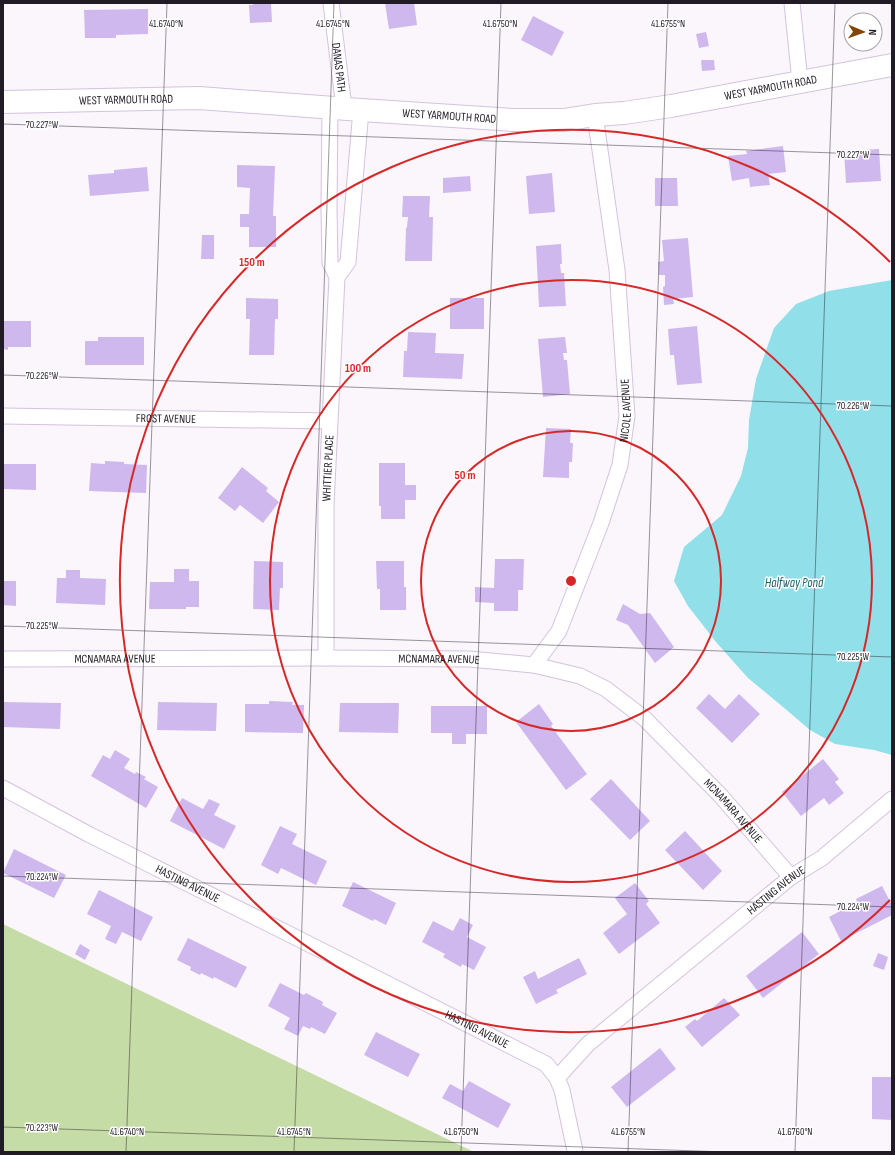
<svg xmlns="http://www.w3.org/2000/svg" width="895" height="1155" font-family="'Sofia Sans Condensed',sans-serif">
<style>
.green{fill:#c5dca6}
.water{fill:#90dfe9}
.building{fill:#cfb8ee}
.lines{fill:none;stroke-linecap:round;stroke-linejoin:round}
.minor-casing{stroke:#d4c2df;stroke-width:17}
.secondary-casing{stroke:#d4c2df;stroke-width:24}
.minor{stroke:#fff;stroke-width:15}
.secondary{stroke:#fff;stroke-width:22}
.ticks{fill:none;stroke:#211b25;stroke-width:1;stroke-opacity:0.45}
.ring{fill:none;stroke:#d62828;stroke-width:2}
.labels{text-anchor:middle;stroke-width:3;stroke-linejoin:round;paint-order:stroke}
.street-label{font-size:12px;fill:#211b25;stroke:#fff}
.water-label{font-size:13px;font-style:italic;fill:#206168;stroke:#fff}
.ticks-label{font-size:10px;text-anchor:middle;fill:#211b25;stroke:#fff;stroke-width:3;stroke-linejoin:round;paint-order:stroke}
.centre{fill:#d62828;stroke:#fff;stroke-width:2}
.ring-label{font-size:12px;text-anchor:middle;font-weight:bold;fill:#d62828;stroke:#fff;stroke-width:3;stroke-linejoin:round;paint-order:stroke}
</style>
<rect width="100%" height="100%" fill="#faf6fc"/>
<path class="green" d="M3,924l471,228h-471z"/>
<path class="water" d="M892,280v475l-18,-5 -39,-6 -25,-14 -21,-18 -41,-34 -32,-36 -28,-36 -14,-25 10,-34 38,-32 19,-39 7,-28 1,-28 7,-41 18,-51 22,-24 33,-13z"/>
<path class="building" d="M253,3h18l1,19 -22,1 -1,-18h4z
M385,3h29l3,22 -28,4z
M148,9v25l-32,1v3h-31l-1,-28z
M533,16l31,16 -12,24 -31,-16z
M706,32l3,14 -10,2 -3,-14z
M701,60h13l1,10 -13,1z
M783,146l3,26 -18,2 2,11 -20,2 -1,-9 -17,3 -4,-25 19,-2 -1,-3z
M879,149l2,32 -35,2 -2,-32z
M237,165l38,1 -2,50h3v31h-27v-20h-9v-13h9l1,-26 -13,-1z
M147,167l2,24 -59,5 -2,-21 26,-2v-3z
M552,173l3,39 -26,2 -3,-38z
M470,176l1,15 -28,2v-15z
M655,178h22l1,28h-23z
M403,196h27l-1,21h4l-1,44h-27l1,-33 1,-1 1,-10h-6z
M202,235h12v24h-13z
M688,238l5,59 -20,2 1,5 -10,1 -1,-18 2,-1v-11h-6l-1,-13 6,-1 -2,-21z
M561,244l1,20h-2l1,9h3l2,33 -27,1 -3,-61z
M246,298l32,1v20h-3l-1,36h-25l1,-36h-4z
M450,298h34v31h-34z
M3,321h28v26h-23v3l-5,-1z
M697,326l5,57 -25,2 -3,-30h-4l-2,-26z
M408,332l28,1 -1,20 29,1 -2,25 -59,-2 1,-26h3z
M98,337h46v28h-59v-24h13z
M565,337l2,16h-4l1,7h3l3,34 -27,3 -5,-58z
M546,428l25,1 -1,14h3l-1,19h-3v16l-26,-1z
M105,461l19,1v2l23,1 -1,28 -57,-2 2,-28 14,1z
M379,463h26v22h11v15h-11v19h-24v-13h-2z
M3,464h33v26l-33,-1z
M242,467l26,21 -2,3 13,11 -16,21 -23,-18 -5,6 -17,-13z
M495,559h29l-1,31h-5v21h-24v-8l-19,-1v-15l19,1z
M254,561l29,1v26h-3l-1,22 -26,-1z
M376,561h28v26h2v23h-26v-21h-3z
M174,569h15v12h10v26h-13v2h-37l1,-27h24z
M66,570h14v8l26,1 -1,26 -49,-2 1,-25h9z
M3,581h13v25l-13,-1z
M623,604l17,10 10,-1 24,34 -19,16 -27,-38 -12,-5z
M709,694l16,15 14,-15 21,20 -28,29 -36,-35z
M269,701l24,1 -1,3h12l-1,28 -58,-1v-28h24z
M3,702l58,1 -1,26 -57,-2z
M158,702l59,1 -1,28 -59,-1z
M340,703h59l-1,30 -59,-1z
M539,704l14,20 -2,2 36,48 -21,16 -50,-68z
M431,706h56v28h-21v10h-14v-11h-21z
M115,750l15,9 -6,9 11,6 1,-2 10,5 -2,2 14,8 -12,21 -55,-32 12,-21 7,4z
M823,759l16,20 -4,3 9,11 -15,12 -5,-7 -23,18 -19,-24z
M611,779l39,42 -20,19 -40,-41z
M182,798l21,11 6,-10 11,5 -6,11 22,11 -12,23 -54,-28z
M280,826l17,8 -5,10 35,17 -11,24 -35,-17 -3,6 -17,-9z
M685,831l37,40 -19,19 -38,-40z
M14,849l52,26 -12,23 -51,-25z
M353,882l43,21 -10,22 -12,-6 -1,2 -31,-15z
M635,883l14,18 -3,3 14,19 -41,31 -16,-21 24,-19 -12,-16z
M882,886l10,19v10l-51,26 -12,-24 28,-15 -1,-3z
M99,890l54,27 -12,24 -19,-9 -6,12 -11,-5 6,-13 -24,-12z
M460,918l13,7 -6,12 19,10 -12,23 -12,-6 -1,3 -18,-10 2,-3 -23,-12 11,-21 20,10z
M802,932l17,22 -56,44 -17,-22z
M188,938l59,29 -11,21 -22,-11 -1,2 -12,-6 -1,2 -10,-5 1,-3 -14,-7z
M80,944l10,6 -5,10 -10,-6z
M878,953l10,4 -4,13 -11,-4z
M579,958l8,16 -31,16 2,3 -22,11 -13,-27 12,-6 3,8z
M280,983l24,12 2,-2 17,9 -1,3 15,8 -12,21 -14,-7 -1,2 -7,-3 -5,10 -14,-7 6,-11 -22,-12z
M724,998l16,17 -38,32 -17,-20 10,-8 2,2z
M376,1032l44,22 -12,23 -44,-22z
M660,1048l16,21 -49,38 -16,-20z
M872,1077h20v43l-20,-1z
M469,1081l42,23 -13,24 -56,-30 8,-14 13,7z"/>
<g class="lines">
<g class="minor-casing">
<g id="minor">
<path id="s1" d="M331,3l13,105"/>
<path d="M792,3l8,79"/>
<path d="M337,277l11,-15 13,-152"/>
<path id="s2" d="M3,416l326,5"/>
<path id="s3" d="M326,658v-153l11,-228 -7,-14 -1,-55 1,-100"/>
<path id="s4" d="M3,659l323,-1 143,1 65,6 46,11 26,13 38,29 77,78 70,81"/>
<path id="s5" d="M534,665l25,-34 42,-108 19,-58 7,-49 -10,-146 -22,-155"/>
<path id="s6" d="M3,788l87,47 203,101 253,128 11,14 31,-34 203,-167 31,-19 70,-59"/>
<path d="M557,1078l5,12 12,56 1,6"/>
</g>
</g>
<g class="secondary-casing">
<g id="secondary">
<path id="s7" d="M3,102l196,-4 162,12 152,10h51l31,-5 29,-2 47,-7 221,-41"/>
</g>
</g>
<use href="#minor" class="minor"/>
<use href="#secondary" class="secondary"/>
</g>
<path class="ticks" d="M3,124l889,31M3,375l889,31M3,626l889,31M3,876l889,31M3,1127l724,25M126,1152l41,-1149M294,1152l40,-1149M461,1152l40,-1149M628,1152l40,-1149M795,1152l40,-1149"/>
<g class="ring">
<circle cx="571" cy="581" r="150"/>
<circle cx="571" cy="581" r="301"/>
<path d="M890 900A451 451 0 1 1 890 262"/>
</g>
<g class="labels">
<g class="street-label">
<text dy="4" stroke="none"><textPath href="#s1" startOffset="65">DANAS PATH</textPath></text>
<text dy="4" stroke="none"><textPath href="#s7" startOffset="771">WEST YARMOUTH ROAD</textPath></text>
<text dy="4" stroke="none"><textPath href="#s7" startOffset="123">WEST YARMOUTH ROAD</textPath></text>
<text dy="4" stroke="none"><textPath href="#s7" startOffset="447">WEST YARMOUTH ROAD</textPath></text>
<text dy="4" stroke="none"><textPath href="#s5" startOffset="274">NICOLE AVENUE</textPath></text>
<text dy="4" stroke="none"><textPath href="#s2" startOffset="163">FROST AVENUE</textPath></text>
<text dy="4" stroke="none"><textPath href="#s3" startOffset="190">WHITTIER PLACE</textPath></text>
<text dy="4" stroke="none"><textPath href="#s4" startOffset="112">MCNAMARA AVENUE</textPath></text>
<text dy="4" stroke="none"><textPath href="#s4" startOffset="436">MCNAMARA AVENUE</textPath></text>
<text dy="4" stroke="none"><textPath href="#s4" startOffset="784">MCNAMARA AVENUE</textPath></text>
<text dy="4" stroke="none"><textPath href="#s6" startOffset="208">HASTING AVENUE</textPath></text>
<text dy="4" stroke="none"><textPath href="#s6" startOffset="916">HASTING AVENUE</textPath></text>
<text dy="4" stroke="none"><textPath href="#s6" startOffset="532">HASTING AVENUE</textPath></text>
</g>
<g class="water-label">
<text x="794" y="587">Halfway Pond</text>
</g>
</g>
<g class="ticks-label">
<text x="166" y="27">41.6740°N</text>
<text x="333" y="27">41.6745°N</text>
<text x="500" y="27">41.6750°N</text>
<text x="668" y="27">41.6755°N</text>
<text x="42" y="128">70.227°W</text>
<text x="853" y="158">70.227°W</text>
<text x="42" y="379">70.226°W</text>
<text x="853" y="409">70.226°W</text>
<text x="42" y="629">70.225°W</text>
<text x="853" y="660">70.225°W</text>
<text x="42" y="880">70.224°W</text>
<text x="853" y="910">70.224°W</text>
<text x="42" y="1131">70.223°W</text>
<text x="127" y="1135">41.6740°N</text>
<text x="294" y="1135">41.6745°N</text>
<text x="461" y="1135">41.6750°N</text>
<text x="628" y="1135">41.6755°N</text>
<text x="795" y="1135">41.6760°N</text>
</g>
<circle cx="571" cy="581" r="6" class="centre"/>
<g class="ring-label">
<text x="252" y="266">150 m</text>
<text x="358" y="372">100 m</text>
<text x="465" y="479">50 m</text>
</g>
<rect width="895" height="1155" fill="none" stroke="#211b25" stroke-width="8"/>
<g transform="translate(863 32) rotate(92)"><circle r="19" fill="#ffffff" stroke="#a6a4a8"/>
<path d="M0-3L7 15L0 10L-7 15Z" fill="#834505"/>
<text y="-6" font-size="11" font-weight="bold" text-anchor="middle" fill="#211b25">N</text>
</g>
</svg>
